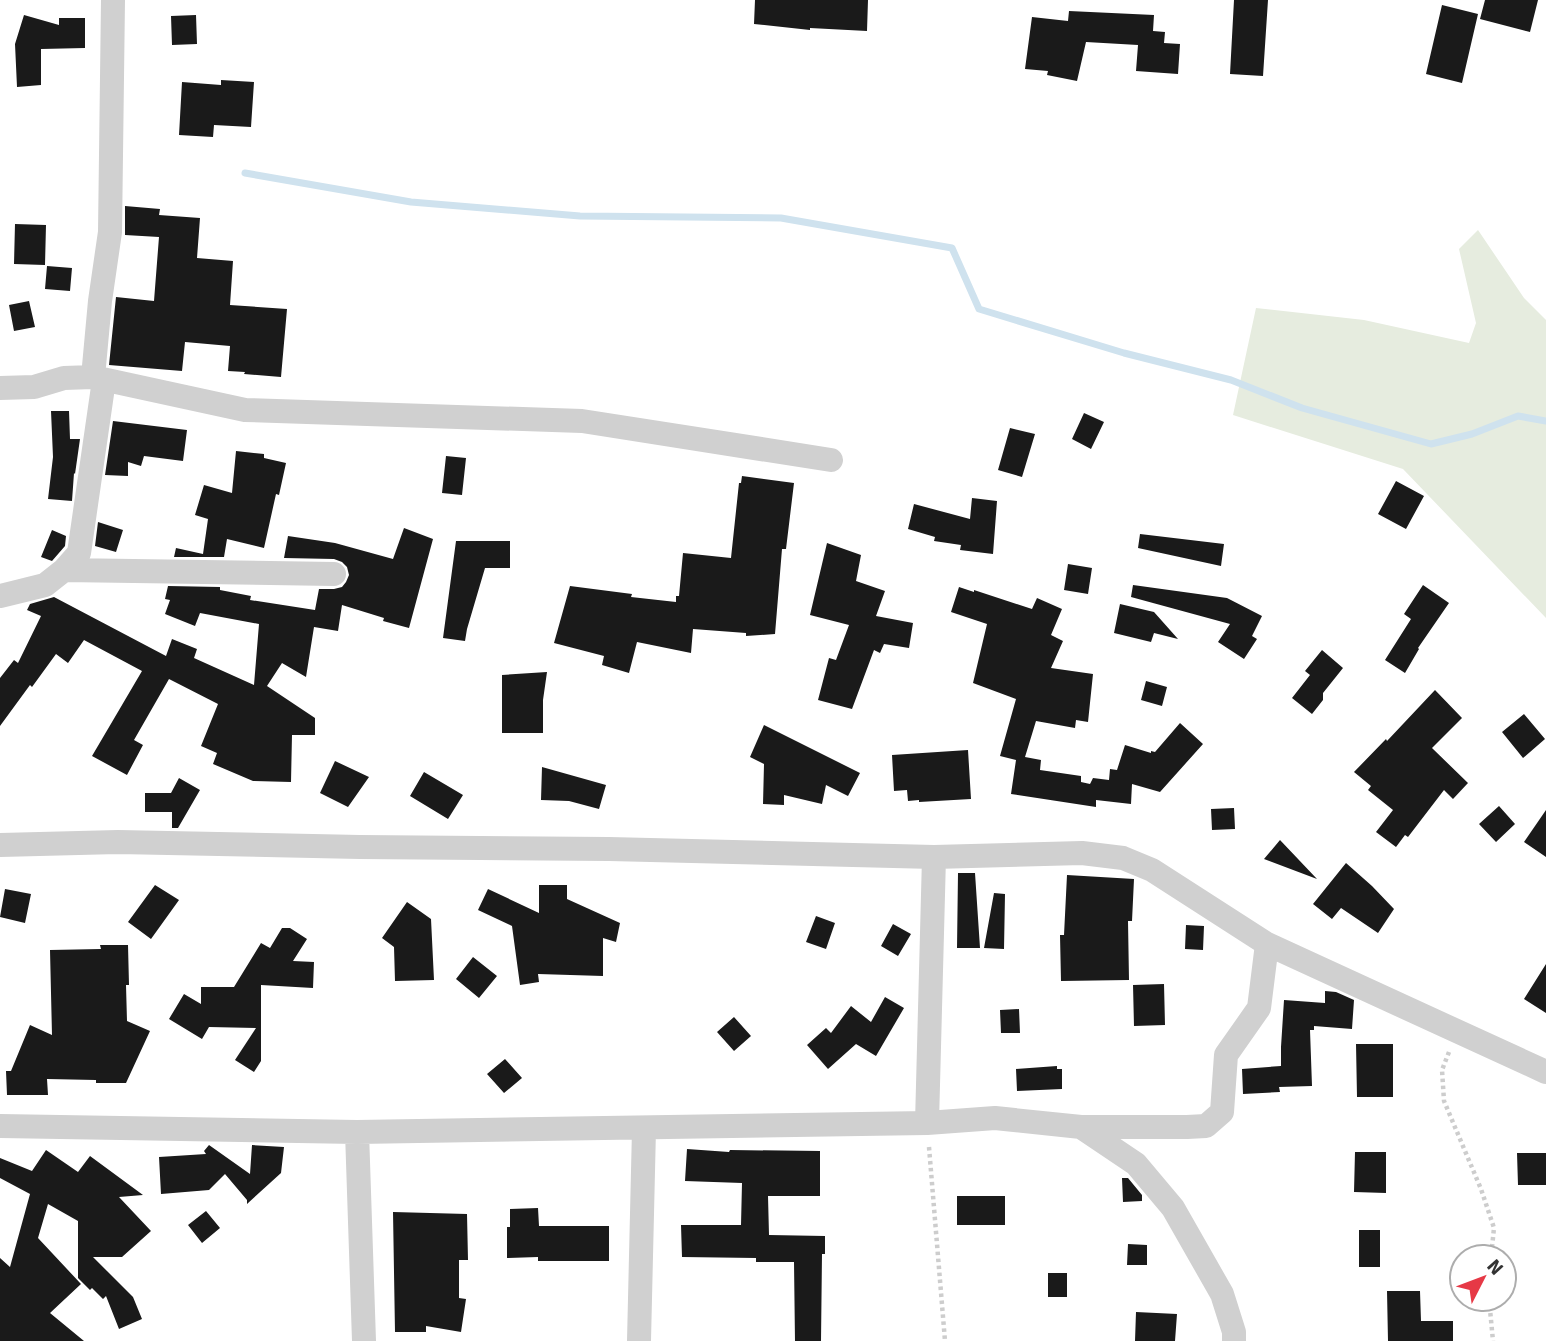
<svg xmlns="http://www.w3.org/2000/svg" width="1546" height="1341" font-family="Signika,sans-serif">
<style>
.green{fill:#e6ecdf}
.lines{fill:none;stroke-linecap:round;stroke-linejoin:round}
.stream{stroke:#cfe2ee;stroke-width:7}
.building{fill:#1a1a1a}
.path{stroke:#cdcdcd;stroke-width:4.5;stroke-dasharray:3.5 3.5;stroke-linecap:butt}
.minor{stroke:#d0d0d0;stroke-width:24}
</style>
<rect width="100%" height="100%" fill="#fff"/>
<path class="green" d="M1478,230l46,68 22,22v298l-143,-149 -170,-54 23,-107 108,12 105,23 7,-20 -17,-74z"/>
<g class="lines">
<path class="stream" d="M245,173l166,29 169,14 201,2 171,30 27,61 145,44 107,27 71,28 129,36 41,-10 46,-18 28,5"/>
</g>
<path class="building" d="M755,0h113l-1,31 -57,-3v2l-56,-6z
M1234,0h34l-5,76 -33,-2z
M1485,0h53l-8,32 -50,-13z
M1442,5l36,9 -16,69 -36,-9z
M1069,11l85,4 -1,16 12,1 -1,11 16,1 -2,30 -42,-3 2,-26 -52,-3 -9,39 -30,-6 1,-4 -23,-2 7,-52 36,4z
M24,15l35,10v-7h26v30l-44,1v36l-24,2 -2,-43z
M196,15l1,29 -25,1 -1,-29z
M221,80l33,2 -3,45 -37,-2 -1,12 -34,-2 3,-53 39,3z
M125,206l35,3 -1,6 41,3 -3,40 36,3 -3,44 57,4 -6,68 -37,-3 1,-2 -17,-1 2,-25 -45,-4 -3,29 -73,-6 7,-68 38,4 5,-64 -34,-2z
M15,224l31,1 -1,40 -31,-1z
M47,266l25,2 -2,23 -25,-2z
M29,301l6,26 -21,4 -5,-26z
M51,411h18l1,28h10l-5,35 -1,-1 -2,28 -24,-2 5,-42z
M1084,413l20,9 -13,27 -19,-10z
M113,421l74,9 -4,31 -39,-5 -3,10 -13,-4v14l-23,-1z
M1010,428l25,6 -13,43 -24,-7z
M236,451l28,3v4l22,5 -7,32 -3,-1 -12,54 -37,-9 -3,18h-50l2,-9 27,6 5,-35 -13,-4 9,-30 28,8z
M446,456l20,2 -4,37 -20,-2z
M742,476l52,7 -8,66h-4l-7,85 -29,2v-3l-53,-4 -2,24 -54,-11 -8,31 -27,-8 2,-9 -50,-13 16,-57 62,8 -1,3 45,5v-6h3l4,-43 48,5 8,-75h2z
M1396,481l28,15 -18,33 -28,-15z
M972,498l25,3 -4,53 -33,-4 1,-5 -27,-4 1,-4 -27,-8 6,-25 56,15z
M98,522l25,8 -7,22 -21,-6z
M404,528l29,11 -24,89 -26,-7 1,-3 -42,-13 -4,26 -24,-4 -8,50 -24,-14 -15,23 48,32v17h-23l-1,47 -38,-1 -40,-17 4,-11 -16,-7 17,-42 -49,-25 -35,61 9,5 -16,30 -35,-19 50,-85 -58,-31 -16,23 -12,-9 -24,33 -2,-2 -30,41v-48l14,-18 4,3 23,-47 -14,-6 3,-6 24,-7 112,59 6,-17 25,10 -3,9 60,27 5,-61 -59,-11 -5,13 -30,-12 5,-14 -5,-1 3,-13 52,1v3l31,6 -1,4 65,10 4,-21h15l8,-2 4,-5 3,-7 -2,-8 -5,-5 -8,-3 -50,-1 4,-22 47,7 58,16z
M52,530l14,6 -1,10 -13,15 -11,-4z
M1140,534l84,10 -3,22 -83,-18z
M456,541h54v27h-25l-18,61 -2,12 -22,-3z
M827,543l34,12 -5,26 29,10 -9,25 37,7 -4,25 -25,-4 -4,9 -6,-3 -22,59 -34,-9 11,-42 7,2 13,-35 -39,-10z
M1068,564l24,4 -4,26 -24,-4z
M1133,585l94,13 35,18 -10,20 5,3 -13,20 -26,-17 12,-18 -99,-27z
M1423,585l26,18 -31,45 1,1 -14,24 -20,-13 26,-41 -7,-5z
M959,587l15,5v-2l58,19 5,-11 25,11 -11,26 12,6 -12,27 42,6 -5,48 -12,-2 -1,8 -39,-7 -11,36 16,3 -1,10 41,6v6l9,2 3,-6 16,2 1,-11 7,1 8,-25 26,8v-2l4,1 25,-29 23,21 -43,48 -28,-8 -1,20 -35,-4v7l-85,-13 5,-34 -16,-4 16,-57 -43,-16 14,-59 -36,-12z
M1120,604l34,8 24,27 -24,-6 -3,9 -37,-9z
M1322,650l21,18 -20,25v7l-11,14 -20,-16 18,-23 -5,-4z
M547,672l-4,28v33h-41v-58z
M1146,681l21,6 -5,19 -21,-6z
M1435,690l27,28 -30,30 36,35 -15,16 -9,-9 -36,47 -3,-2 -9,12 -20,-15 17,-22 -25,-20 3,-4 -17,-14 32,-33 1,2z
M1524,714l21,25 -22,19 -21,-26z
M764,725l96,48 -12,23 -22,-11 -4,19 -38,-9v10l-21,-1 1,-40 -14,-7z
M968,750l3,49 -52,3v-2l-11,1 -1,-11 -13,1 -2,-36z
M335,761l34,16 -21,30 -28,-14z
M542,767l64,18 -7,24 -30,-8 -28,-1z
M424,772l39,23 -15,24 -38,-23z
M179,778l21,12 -22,38h-6v-16h-27v-19h26z
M1499,806l16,18 -19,18 -17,-18z
M1234,808l1,21 -23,1 -1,-21z
M1546,810v47l-22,-15z
M1280,840l37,39 -53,-20z
M1346,863l26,23 22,23 -16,24 -37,-25 -9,11 -19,-15z
M958,873h17l5,75h-23z
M1067,875l67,4 -2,42h-4l1,59 -68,1 -1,-46h4z
M155,885l24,15 -28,39 -23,-17z
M539,885h28v14l53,24 -4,19 -13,-4v38l-65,-2 1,8 -19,3 -8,-59 -34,-16 10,-21 51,24z
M5,889l26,5 -6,29 -25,-6z
M994,893l11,1 -1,55 -20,-1z
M407,902l24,17 3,61 -39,1 -1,-34 -12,-9z
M816,916l19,7 -9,26 -20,-7z
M893,924l18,10 -13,22 -17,-10z
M1186,925l18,1 -1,24 -18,-1z
M282,928h8l17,11 -14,22 21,1 -1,26 -52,-3v76l-7,11 -19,-12 21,-32 -47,-1 -7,12 -33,-20 15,-25 17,10v-17h33l27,-44 9,5z
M100,945h28l1,40h-3l1,36 23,10 -24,52h-30v-3l-49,-1 1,16h-41l-1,-24h5l19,-46 22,10 -2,-85 51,-1z
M473,957l24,19 -18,22 -23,-19z
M1546,964v49l-22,-14z
M1164,984l1,41 -31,1 -1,-41z
M1325,991l11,1 18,8 -2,29 -38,-3v4h-4l2,56 -33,1 1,5 -37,2 -1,-25 39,-3v-19l3,-47 41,3z
M885,997l19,11 -28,48 -20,-12 -28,25 -21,-24 19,-17 5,5 20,-27 20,16z
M1019,1009l1,24h-19l-1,-23z
M734,1017l17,19 -17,15 -17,-19z
M1356,1044h37v53h-36z
M505,1059l17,19 -18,15 -17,-19z
M1057,1066v3h5v20l-45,2 -1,-22z
M209,1145l41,29 2,-29 32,2 -3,26 -34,31v-4l-22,-26 -16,16 -48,4 -2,-37 47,-3 -2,-3z
M687,1149l42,3 1,-2 90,1v45h-52l1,39 56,1v18h-3l-1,87h-26l-1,-79h-38v-4l-74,-1 -1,-32h60l1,-42 -57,-2z
M46,1150l32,22 12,-16 53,39 -24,2 32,34 -29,26h-29l40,40 9,22 -23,10 -13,-33 -3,3 -11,-11 -2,2 -12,-12v-57l-30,-17 -10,34 43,46 -31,29 34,28h-84v-83l10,9 20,-73 -30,-16v-20l32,13z
M1355,1152h31v41l-32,-1z
M1517,1153h29v32h-28z
M1122,1178h6l14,17v6l-19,1z
M957,1196h48v29h-48z
M538,1208l1,18h70v35h-71v-4l-31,1v-31h3v-18z
M206,1211l14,17 -18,15 -14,-18z
M393,1212l74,2 1,46h-9v38l7,1 -5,33 -35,-6v6h-31z
M1359,1230h21v37h-21z
M1128,1244l19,1v20h-20z
M1048,1273h19v24h-19z
M1387,1291h33l1,30h32v20h-65z
M1136,1312l41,2 -2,27h-40z"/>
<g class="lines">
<path class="path" d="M1449,1052l-7,18 2,31 37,88 13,39 -3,29
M929,1147l16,194
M1489,1299l4,42"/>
<path class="minor" d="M93,377l152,33 337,11 249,39
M0,388l34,-1 30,-9 29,-1 7,-76 10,-69 3,-232
M64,570l270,4
M0,596l45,-11 19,-15 15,-17 25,-173
M0,845l118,-3 242,5 249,2 325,8 148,-4 41,5 29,12 115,74 279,128
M927,1123l7,-266
M0,1126l357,6 570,-9 68,-5 86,9h106l19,-1 16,-14 4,-57 33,-47 8,-64
M1081,1127l55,37 37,44 49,86 12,38v9
M357,1132l7,209
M639,1341l5,-212"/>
</g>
<g transform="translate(1483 1278) rotate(48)"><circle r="33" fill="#ffffff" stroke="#adadad" stroke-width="2"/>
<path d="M0-5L12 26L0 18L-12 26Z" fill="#e63946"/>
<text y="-10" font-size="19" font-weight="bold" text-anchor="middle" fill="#333333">N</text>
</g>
</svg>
